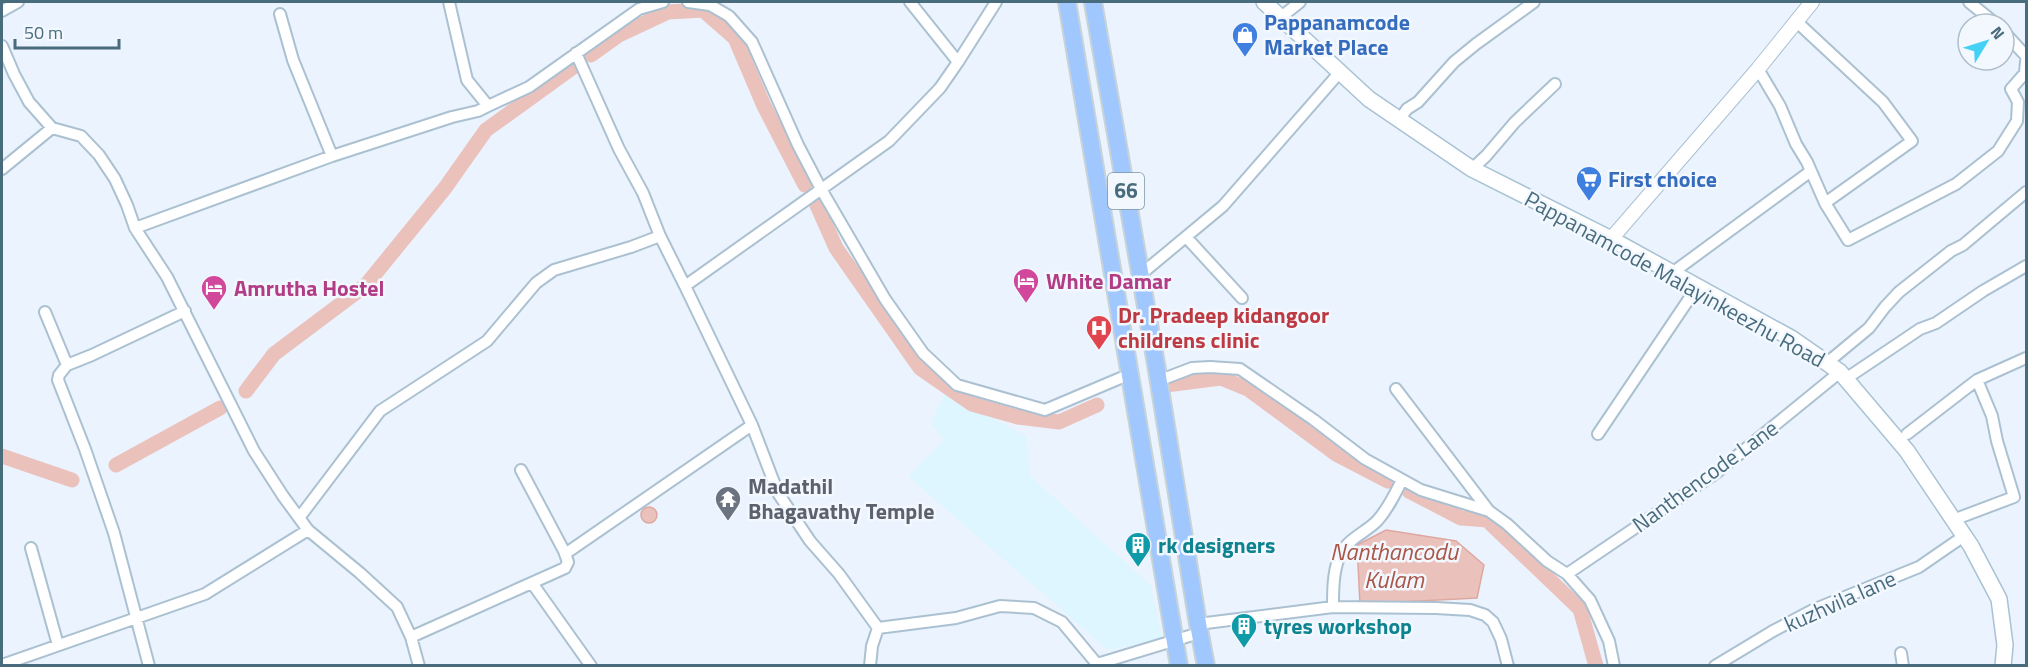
<svg xmlns="http://www.w3.org/2000/svg" width="2028" height="667" font-family="'Titillium Web',sans-serif">
<style>
.commercial{fill:#def6ff}
.water{fill:#ebc1bc;stroke:#dea8a1;stroke-width:1.5}
.lines{fill:none;stroke-linecap:round;stroke-linejoin:round}
.canal{stroke:#ebc1bc;stroke-width:15}
.minor-casing{stroke:#abc1d1;stroke-width:14}
.tertiary-casing{stroke:#abc1d1;stroke-width:16}
.secondary-casing{stroke:#a8c2d4;stroke-width:18}
.primary-casing{stroke:#c8d3d8;stroke-width:20}
.minor{stroke:#fff;stroke-width:10}
.tertiary{stroke:#fff;stroke-width:14}
.secondary{stroke:#fff;stroke-width:15}
.primary{stroke:#a1c7ff;stroke-width:16}
.labels{text-anchor:middle;stroke-width:5;stroke-linejoin:round;paint-order:stroke}
.shield{fill:#f3f8ff;stroke:#7c96a4;stroke-width:1.5}
.shield-label{font-size:21px;font-weight:bold;fill:#496c7d}
.shop-label{font-size:22px;font-weight:bold;fill:#366cbe;stroke:#f3f8ff;text-anchor:start}
.street-label{font-size:22px;fill:#496c7d;stroke:#f3f8ff}
.hotel-label{font-size:22px;font-weight:bold;fill:#b23c85;stroke:#f3f8ff;text-anchor:start}
.health-label{font-size:22px;font-weight:bold;fill:#be3a42;stroke:#f3f8ff;text-anchor:start}
.worship-label{font-size:22px;font-weight:bold;fill:#5b616d;stroke:#f3f8ff;text-anchor:start}
.culture-label{font-size:22px;font-weight:bold;fill:#0d838f;stroke:#f3f8ff;text-anchor:start}
.water-label{font-size:24px;font-style:italic;fill:#aa5648;stroke:#f3f8ff}
</style>
<rect width="100%" height="100%" fill="#eaf3fe"/>
<path class="commercial" d="M945,394l81,42 4,40 121,110 11,53 -54,11 -200,-174 36,-36 -13,-17z"/>
<path class="water" d="M641 515a8 8 0 1 1 16 0a8 8 0 1 1-16 0Z
M1386,530l70,11 28,24 -7,33 -117,6 -3,-59z"/>
<g class="lines">
<path class="canal" d="M591,55l28,-20 49,-23 35,-2 32,28 29,68 41,79
M816,203l20,45 84,120 52,36 46,13 41,5 38,-17
M1166,385l55,-7 27,11 88,65 52,27
M246,391l28,-37 92,-69 79,-97 41,-58 86,-62
M2,456l70,24
M116,465l104,-57
M1409,491l52,27 26,2 93,89 16,57"/>
<g class="minor-casing">
<path id="minor" d="M449,2l18,78 21,26 41,-19 110,-78 24,-7
M688,2l22,3 19,11 23,26 46,103 23,44 64,110 38,54 34,32 88,25 85,-36
M910,2l48,60
M1969,2l27,22
M2,11l16,-9
M280,14l13,46 39,96
M1281,17l19,-15
M1797,22l86,80 29,39 -87,62
M2004,32l22,24
M2,46l12,28 15,28 23,26 29,8 18,19 16,24 12,26 8,23 32,49 87,174 29,45 25,34 52,43 37,34 14,30 8,29
M576,53l43,96 24,44 17,43 25,50
M1758,69l22,37 16,38 11,18 18,41 23,37 108,-56 42,-33 19,-30 1,-19 -7,-13 14,-16 1,-12
M1400,119l7,-10 11,-7 36,-40 22,-18 58,-42
M2,169l50,-41
M1472,169l14,-13 29,-34 40,-38
M135,228l197,-72 120,-39 26,-6 10,-5
M1186,237l56,61
M1672,273l139,-102
M1140,275l83,-69 117,-134
M45,312l22,53
M1828,362l41,-34 16,-21 14,-15 52,-41 12,-6 63,-53
M1847,378l73,-49 16,-6 47,-32 43,-25
M1158,381l34,-13 18,-1 30,2 74,51 51,39 56,31 68,21 18,13 40,37 20,13 23,26 19,41 5,25
M1396,389l93,122
M1598,434l99,-147
M1907,434l70,-54 49,-22
M299,518l81,-107 107,-70 49,-58 18,-13 77,-23 29,-11
M1953,520l61,-23 -17,-56 -5,-25 -15,-36
M31,548l27,97
M565,554l187,-129
M1567,574l149,-101 124,-101
M532,583l59,83
M1333,607c0,-15 0,-32 5,-47 6,-20 26,-26 39,-39 11,-12 18,-27 25,-41
M1198,624l135,-17 103,1 34,2 15,5 8,7 8,17 7,27
M878,628l-39,-54 -29,-33 -32,-48 -26,-68 -67,-139 204,-145 51,-53 18,-26 38,-60
M411,637l154,-69 3,-6 -4,-11 -43,-81
M1901,653l2,13
M2,665l203,-71 103,-64
M149,666l-35,-133 -29,-84 -27,-69 1,-5 8,-10 25,-10 93,-44
M870,666l2,-20 6,-18 78,-10 44,-12 34,2 28,14 35,42
M1098,666l-1,-2 102,-31
M1715,666l58,-35 40,-21 106,-43 45,-31"/>
</g>
<g class="tertiary-casing">
<path id="tertiary" d="M1611,239l147,-170 54,-67"/>
</g>
<g class="secondary-casing">
<path id="secondary" d="M1264,2l105,97 103,70 139,70 180,99 49,34 67,79 64,95 28,53 6,46 -2,21"/>
</g>
<g class="primary-casing">
<path id="primary" d="M1067,2l112,664
M1093,2l63,362 42,260 8,42"/>
</g>
<use href="#minor" class="minor"/>
<use href="#tertiary" class="tertiary"/>
<use href="#secondary" class="secondary"/>
<use href="#primary" class="primary"/>
</g>
<defs>
<g id="shop-pin" transform="scale(1.35)"><path d="M0 17L-7.5 6A9.5 9.5 0 1 1 7.5 6Z" fill="#3f7fe0" stroke="#f3f8ff"/><path d="M-5-2.5h2.3a2.7 3.5 0 0 1 5.4 0H5L5.5 6h-11ZM-1.5-2.5h3a1.5 2.3 0 0 0-3 0Z" fill="#fff"/></g>
<g id="supermarket-pin" transform="scale(1.35)"><path d="M0 17L-7.5 6A9.5 9.5 0 1 1 7.5 6Z" fill="#3f7fe0" stroke="#f3f8ff"/><path d="M-6-5.5h2.5l.6 2H6L4.5 2H-2.5L-4.4-4H-6ZM-1.5 3.2a1.3 1.3 0 1 0 .1 0ZM3 3.2a1.3 1.3 0 1 0 .1 0Z" fill="#fff"/></g>
<g id="hotel-pin" transform="scale(1.35)"><path d="M0 17L-7.5 6A9.5 9.5 0 1 1 7.5 6Z" fill="#d1479c" stroke="#f3f8ff"/><path d="M-6-4.5h1.5V1H6V5H4.5V3h-9V5H-6ZM-4 0a1.8 1.8 0 1 1 3.6 0ZM.5 0V-2.5h3Q6-2.5 6 0Z" fill="#fff"/></g>
<g id="hospital-pin" transform="scale(1.35)"><path d="M0 17L-7.5 6A9.5 9.5 0 1 1 7.5 6Z" fill="#e0444e" stroke="#f3f8ff"/><path d="M-5-5h3v3.5h4V-5h3V5h-3V1.5h-4V5h-3Z" fill="#fff"/></g>
<g id="temple-pin" transform="scale(1.35)"><path d="M0 17L-7.5 6A9.5 9.5 0 1 1 7.5 6Z" fill="#6b7280" stroke="#f3f8ff"/><path d="M0-6L5-2H3V0L6.5 2.5H4V6H1.5V3h-3V6H-4V2.5H-6.5L-3 0V-2H-5Z" fill="#fff"/></g>
<g id="building-pin" transform="scale(1.35)"><path d="M0 17L-7.5 6A9.5 9.5 0 1 1 7.5 6Z" fill="#0f9aa8" stroke="#f3f8ff"/><path d="M-4-6H4V6H1V3H-1V6H-4ZM-2.5-4.3h1.7v1.8h-1.7ZM.8-4.3h1.7v1.8H.8ZM-2.5-1h1.7V.8h-1.7ZM.8-1h1.7V.8H.8Z" fill="#fff"/></g>
</defs>
<g fill-rule="evenodd">
<use href="#shop-pin" x="1245" y="35"/>
<use href="#supermarket-pin" x="1589" y="179"/>
<use href="#hotel-pin" x="1026" y="281"/>
<use href="#hotel-pin" x="214" y="288"/>
<use href="#hospital-pin" x="1099" y="328"/>
<use href="#temple-pin" x="728" y="499"/>
<use href="#building-pin" x="1138" y="545"/>
<use href="#building-pin" x="1244" y="626"/>
</g>
<g class="labels">
<rect class="shield" x="1108" y="173" width="36" height="36" rx="4.5"/>
<g class="shield-label">
<text x="1126" y="198">66</text>
</g>
<g class="shop-label">
<text x="1264" y="30">Pappanamcode<tspan x="1264" dy="25">Market Place</tspan></text>
<text x="1608" y="187">First choice</text>
</g>
<g class="street-label">
<text transform="translate(1675 279) rotate(29)" y="8">Pappanamcode Malayinkeezhu Road</text>
<text transform="translate(1705 476) rotate(-36)" y="8">Nanthencode Lane</text>
<text transform="translate(1840 601) rotate(-24)" y="8">kuzhvila lane</text>
</g>
<g class="hotel-label">
<text x="1046" y="289">White Damar</text>
<text x="234" y="296">Amrutha Hostel</text>
</g>
<g class="health-label">
<text x="1118" y="323">Dr. Pradeep kidangoor<tspan x="1118" dy="25">childrens clinic</tspan></text>
</g>
<g class="worship-label">
<text x="748" y="494">Madathil<tspan x="748" dy="25">Bhagavathy Temple</tspan></text>
</g>
<g class="culture-label">
<text x="1158" y="553">rk designers</text>
<text x="1264" y="634">tyres workshop</text>
</g>
<g class="water-label">
<text x="1394" y="560">Nanthancodu<tspan x="1394" dy="28">Kulam</tspan></text>
</g>
</g>
<rect width="2028" height="667" fill="none" stroke="#496c7d" stroke-width="6"/>
<g transform="translate(1986 42) rotate(52)"><circle r="28" fill="#f3f8ff" stroke="#afc0cb" stroke-width="1.5"/>
<path d="M0-4.5L10 22L0 15L-10 22Z" fill="#45d1f3"/>
<text y="-9" font-size="16" font-weight="bold" text-anchor="middle" fill="#496c7d">N</text>
</g>
<path d="M15 39v9h104v-9" fill="none" stroke="#496c7d" stroke-width="3"/>
<text x="24" y="39" font-size="18" fill="#496c7d" stroke="#f3f8ff" stroke-width="4.5" paint-order="stroke">50 m</text>
</svg>
